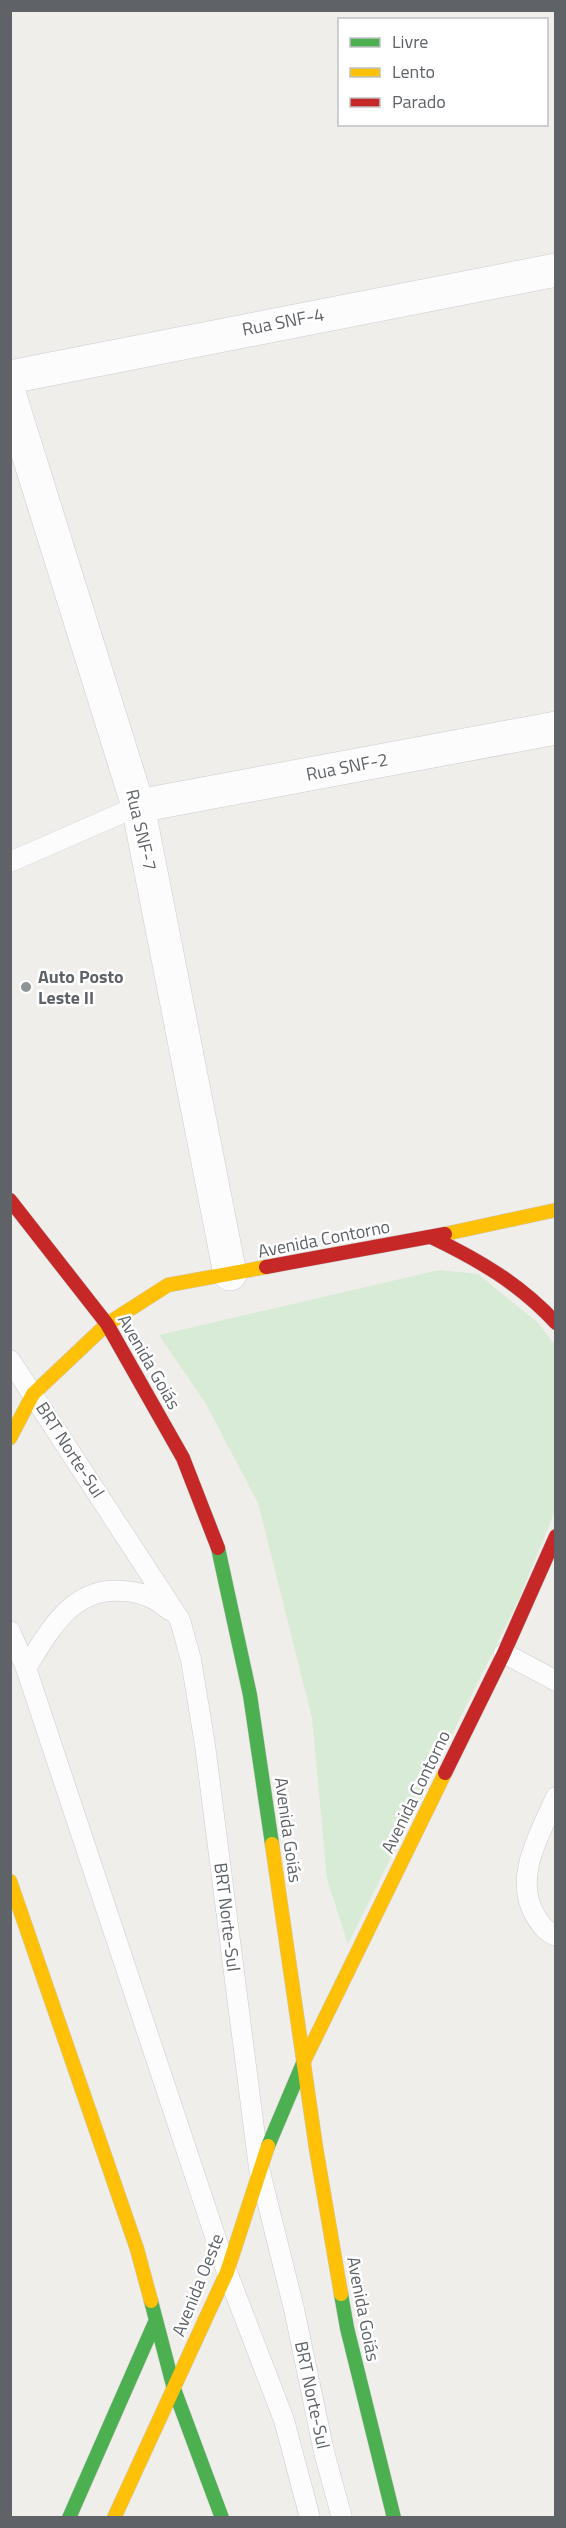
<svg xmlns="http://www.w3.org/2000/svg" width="566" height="2528" font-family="'Titillium Web',sans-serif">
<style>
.green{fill:#d8ebd6}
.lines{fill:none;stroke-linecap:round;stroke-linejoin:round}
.lane-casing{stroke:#cbcccc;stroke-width:21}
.street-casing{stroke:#cbcccc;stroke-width:34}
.fast-casing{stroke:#cacacb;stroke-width:15}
.slow-casing{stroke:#cacacb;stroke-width:15}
.jam-casing{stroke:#cacacb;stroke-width:15}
.lane{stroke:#fdfcfc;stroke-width:20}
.street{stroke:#fdfcfc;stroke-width:33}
.fast{stroke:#4caf50;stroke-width:14}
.slow{stroke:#ffc107;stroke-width:14}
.jam{stroke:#c62828;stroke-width:14}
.poi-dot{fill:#919496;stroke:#fff;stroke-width:2}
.labels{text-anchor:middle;stroke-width:5;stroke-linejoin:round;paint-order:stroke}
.street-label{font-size:18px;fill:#5f6368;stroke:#fff}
.poi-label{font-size:18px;font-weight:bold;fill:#5f6368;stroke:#fff;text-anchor:start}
</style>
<rect width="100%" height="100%" fill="#efeeea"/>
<path class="green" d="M439,1270l39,4 60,49 17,22v166l-37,90 -170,343 -21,-65 -15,-161 -54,-215 -52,-99 -47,-69z"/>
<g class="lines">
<g class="lane-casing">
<path id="lane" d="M10,862l128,-56
M10,1360l170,260 11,40 14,85 54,423 35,141 30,143 18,66
M10,1631l16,37 201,604 57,148 26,98
M504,1653l52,28
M26,1668c24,-38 46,-82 98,-77 18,1 32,7 45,19
M556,1797c-16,37 -44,81 -20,120 6,9 9,14 20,19"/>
</g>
<g class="street-casing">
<path id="street" d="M10,377l546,-107
M10,396l128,410 92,468
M138,806l418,-78"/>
</g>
<g class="fast-casing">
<path id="fast" d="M218,1548l32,147 22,149
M268,2146l36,-85
M341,2294l6,34 47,190
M151,2301l23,88 48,129
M69,2518l87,-198"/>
</g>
<g class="slow-casing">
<path id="slow" d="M445,1234l111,-24
M10,1438l23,-44 74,-70 61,-39 98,-18
M272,1844l44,304 25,146
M10,1881l127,368 14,52
M304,2061l141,-288
M114,2518l113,-246 41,-126"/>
</g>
<g class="jam-casing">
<path id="jam" d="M10,1200l97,124 76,134 35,90
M431,1237c48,23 89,47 125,86
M266,1267l179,-33
M445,1773l59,-120 52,-117"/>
</g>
<use href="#lane" class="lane"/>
<use href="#street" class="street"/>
<use href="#fast" class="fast"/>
<use href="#slow" class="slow"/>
<use href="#jam" class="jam"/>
</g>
<circle class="poi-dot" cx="26" cy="987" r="6"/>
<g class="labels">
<g class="street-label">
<text transform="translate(283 322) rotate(-11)" y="6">Rua SNF-4</text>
<text transform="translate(347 767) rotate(-11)" y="6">Rua SNF-2</text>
<text transform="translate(141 830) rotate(77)" y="6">Rua SNF-7</text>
<text transform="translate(324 1239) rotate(-11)" y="6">Avenida Contorno</text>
<text transform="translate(149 1362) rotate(60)" y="6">Avenida Goiás</text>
<text transform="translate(70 1450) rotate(57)" y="6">BRT Norte-Sul</text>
<text transform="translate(416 1792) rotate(-64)" y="6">Avenida Contorno</text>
<text transform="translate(288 1830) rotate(82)" y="6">Avenida Goiás</text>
<text transform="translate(227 1917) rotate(83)" y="6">BRT Norte-Sul</text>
<text transform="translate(198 2285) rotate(-68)" y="6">Avenida Oeste</text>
<text transform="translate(363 2309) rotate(79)" y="6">Avenida Goiás</text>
<text transform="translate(312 2395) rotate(78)" y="6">BRT Norte-Sul</text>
</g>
<g class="poi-label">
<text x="38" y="983">Auto Posto<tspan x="38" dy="21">Leste II</tspan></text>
</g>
</g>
<rect width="566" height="2528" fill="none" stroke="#5f6368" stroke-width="24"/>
<rect x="338" y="18" width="210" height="108" fill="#ffffff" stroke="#bfc1c3" stroke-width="1.5"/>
<rect x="350" y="38" width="30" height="9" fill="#4caf50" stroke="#bfc1c3" stroke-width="1.5"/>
<text x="392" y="48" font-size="18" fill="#5f6368">Livre</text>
<rect x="350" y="68" width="30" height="9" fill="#ffc107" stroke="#bfc1c3" stroke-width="1.5"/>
<text x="392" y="78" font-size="18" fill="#5f6368">Lento</text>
<rect x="350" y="98" width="30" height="9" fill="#c62828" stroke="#bfc1c3" stroke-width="1.5"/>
<text x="392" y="108" font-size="18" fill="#5f6368">Parado</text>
</svg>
